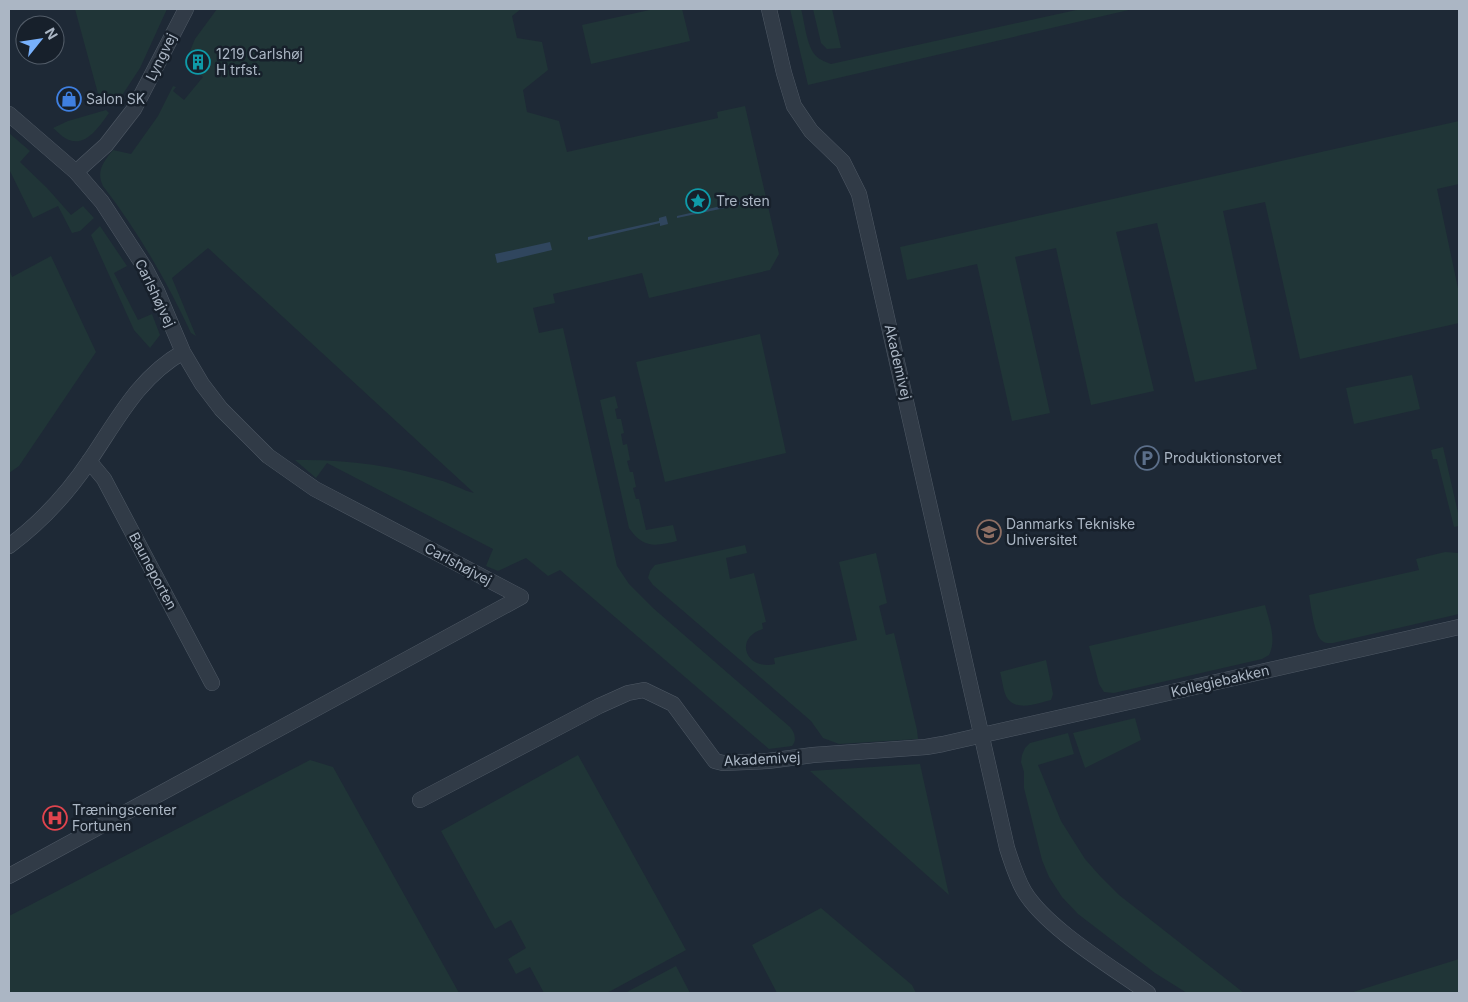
<svg xmlns="http://www.w3.org/2000/svg" width="1468" height="1002" font-family="Inter,sans-serif">
<style>
.green{fill:#203537}
.water{fill:#30465e}
.lines{fill:none;stroke-linecap:round;stroke-linejoin:round}
.minor-casing{stroke:#4f5965;stroke-width:16}
.minor{stroke:#313b47;stroke-width:15}
.labels{text-anchor:middle;stroke-width:5;stroke-linejoin:round;paint-order:stroke}
.poi-label{font-size:14px;fill:#abb6c4;stroke:#17202b;text-anchor:start}
.street-label{font-size:14px;fill:#abb6c4;stroke:#17202b}
</style>
<rect width="100%" height="100%" fill="#1e2936"/>
<path class="green" d="M75,9h92l-27,59 -23,35 -17,-2z
M217,9h304l-9,7 5,22 25,4 6,28 -25,20 4,22 32,9 8,31 151,-34 -1,-6 28,-6 34,148 -9,16 -121,28 -7,-25 -89,21 2,9 -22,5 6,25 24,-5 54,238 12,18 24,24 137,119c5,6 7,13 2,19l-23,3 -209,-179 -12,6 -22,-18 -28,13 -12,-5 7,-17 -166,-86 -11,15 -21,-18c49,-1 96,5 144,20 12,3 23,10 35,13l-266,-245 -36,30 24,58 -5,-3c-25,-53 -52,-100 -88,-147 -7,-14 0,-24 10,-36l18,4 27,-38 15,-30 3,1 -3,4 11,9 19,-23 -6,-5 11,-13 -8,-6 -11,13 -4,-3 10,-24z
M654,9h28l8,32 -99,23 -9,-39z
M790,9h11c4,14 5,36 15,47 4,4 10,6 15,8l250,-55h52l-325,76z
M813,9h19l9,39 -14,1 -6,-6z
M106,110l3,3c-9,12 -22,34 -40,27 -6,-2 -11,-8 -16,-12l15,-7z
M1459,121v63l-22,5 22,104v30l-159,36 -35,-157 -42,9 34,158 -62,13 -38,-159 -41,9 38,159 -63,14 -35,-157 -41,9 35,156 -38,8 -35,-157 -70,16 -7,-33z
M9,133l21,18 -10,11 27,26 24,27 12,-9 11,12 -14,13 -8,2 -14,-27 -25,12 -24,-49z
M100,226l27,40 -13,7 24,47 14,-6 8,21 -10,13 -16,-18 -43,-95z
M51,256l45,96 -77,114 -10,7v-204l3,8z
M760,334l26,119 -121,29 -29,-120z
M1412,375l8,34 -66,15 -8,-36z
M615,396l3,12 -3,1 2,10h4l3,14 -3,1 2,11 4,-1 3,16 -3,1 3,11h3l3,15 -3,1 3,11h3l7,31 27,-5 4,16c-21,5 -34,8 -48,-13l-29,-128z
M1443,447l16,70v9l-5,1 -17,-68h-4l-2,-9z
M745,545l2,8 -21,5 4,21 24,-6 12,49 -4,1 1,6c-30,9 -17,42 12,35l-1,-6 83,-18 -18,-78 37,-9 11,50 -8,3 7,29 8,-2 23,97 1,9 -79,5 -16,-6 -12,-17 -158,-136 -5,-7 2,-7 5,-6z
M1445,552l14,1v61l-126,29c-5,0 -8,1 -12,-3 -7,-7 -10,-34 -12,-45l110,-25 -3,-11z
M1265,605c4,16 12,34 4,50l-7,4 -148,34 -10,-1 -5,-8 -10,-38z
M1046,660l7,34 -2,6c-13,3 -36,13 -45,-4 -3,-7 -4,-17 -6,-24z
M1135,718l6,22 -56,28 -12,-35z
M1068,733l6,21 -36,11 23,56 24,38 15,17 19,19 125,98h-57l-32,-20 -77,-59 -16,-17 -13,-20 -7,-17 -18,-72v-16l-3,-10 1,-7 3,-7 5,-5z
M578,755l108,195 -79,43h-63l-14,-26 -14,7 -8,-15 18,-11 -15,-28 -16,9 -54,-98z
M310,760l23,7 126,226h-450v-77z
M920,764l29,131 -139,-124z
M821,908l91,77 4,8h-139l-25,-48z
M1459,959v34h-109z
M676,966l14,27h-65z"/>
<path class="water" d="M751,197l1,8 -7,2 -1,-3 -67,14v-2l66,-15v-3z
M666,216l2,8 -8,2v-3l-4,1 -68,16v-3l71,-16v-3z
M550,242l2,8 -55,13 -2,-9z"/>
<g class="lines">
<g class="minor-casing">
<path id="minor" d="M769,9l15,64 10,33 17,25 32,31 16,32 148,654c5,15 9,29 17,43 22,37 88,76 124,102
M9,114l67,58 26,30 43,66 12,23 26,61 19,32 19,25 47,47 47,33 206,108 -512,279
M76,172l30,-27 28,-36 52,-100
M89,461l15,18 108,204
M9,546c31,-23 59,-53 81,-86 28,-41 48,-82 93,-108
M420,800l179,-94 29,-13 16,-3 29,14 42,57 8,2 45,-2 45,-6 113,-8 17,-3 516,-117"/>
</g>
<use href="#minor" class="minor"/>
</g>
<defs>
<g id="building-ring" transform="scale(1.25)"><circle r="9.5" fill="#17202b" stroke="#0f9aa8" stroke-width="1.5"/><path d="M-4-6H4V6H1V3H-1V6H-4ZM-2.5-4.3h1.7v1.8h-1.7ZM.8-4.3h1.7v1.8H.8ZM-2.5-1h1.7V.8h-1.7ZM.8-1h1.7V.8H.8Z" fill="#0f9aa8"/></g>
<g id="shop-ring" transform="scale(1.25)"><circle r="9.5" fill="#17202b" stroke="#3f7fe0" stroke-width="1.5"/><path d="M-5-2.5h2.3a2.7 3.5 0 0 1 5.4 0H5L5.5 6h-11ZM-1.5-2.5h3a1.5 2.3 0 0 0-3 0Z" fill="#3f7fe0"/></g>
<g id="sight-ring" transform="scale(1.25)"><circle r="9.5" fill="#17202b" stroke="#0f9aa8" stroke-width="1.5"/><path d="M0-6L1.8-2.2L6-1.7L2.9 1.2L3.7 5.4L0 3.3L-3.7 5.4L-2.9 1.2L-6-1.7L-1.8-2.2Z" fill="#0f9aa8"/></g>
<g id="parking-ring" transform="scale(1.25)"><circle r="9.5" fill="#17202b" stroke="#5c6f8a" stroke-width="1.5"/><path d="M-3.5-5.5H1a3.5 3.5 0 0 1 0 7H-1V5.5H-3.5ZM-1-3.4V-.6H.8a1.4 1.4 0 0 0 0-2.8Z" fill="#5c6f8a"/></g>
<g id="university-ring" transform="scale(1.25)"><circle r="9.5" fill="#17202b" stroke="#8d6e63" stroke-width="1.5"/><path d="M0-5L7-2L0 1L-7-2ZM-4 1L0 2.5L4 1V4Q0 6-4 4Z" fill="#8d6e63"/></g>
<g id="hospital-ring" transform="scale(1.25)"><circle r="9.5" fill="#17202b" stroke="#e0444e" stroke-width="1.5"/><path d="M-5-5h3v3.5h4V-5h3V5h-3V1.5h-4V5h-3Z" fill="#e0444e"/></g>
</defs>
<g fill-rule="evenodd">
<use href="#building-ring" x="198" y="62"/>
<use href="#shop-ring" x="69" y="99"/>
<use href="#sight-ring" x="698" y="201"/>
<use href="#parking-ring" x="1147" y="458"/>
<use href="#university-ring" x="989" y="532"/>
<use href="#hospital-ring" x="55" y="818"/>
</g>
<g class="labels">
<g class="poi-label">
<text x="216" y="59">1219 Carlshøj<tspan x="216" dy="16">H trfst.</tspan></text>
<text x="86" y="104">Salon SK</text>
<text x="716" y="206">Tre sten</text>
<text x="1164" y="463">Produktionstorvet</text>
<text x="1006" y="529">Danmarks Tekniske<tspan x="1006" dy="16">Universitet</tspan></text>
<text x="72" y="815">Træningscenter<tspan x="72" dy="16">Fortunen</tspan></text>
</g>
<g class="street-label">
<text transform="translate(161 57) rotate(-64)" y="5">Lyngvej</text>
<text transform="translate(155 293) rotate(64)" y="5">Carlshøjvej</text>
<text transform="translate(898 362) rotate(77)" y="5">Akademivej</text>
<text transform="translate(458 564) rotate(28)" y="5">Carlshøjvej</text>
<text transform="translate(153 571) rotate(62)" y="5">Bauneporten</text>
<text transform="translate(1220 681) rotate(-13)" y="5">Kollegiebakken</text>
<text transform="translate(762 759) rotate(-3)" y="5">Akademivej</text>
</g>
</g>
<rect width="1468" height="1002" fill="none" stroke="#abb6c4" stroke-width="20"/>
<g transform="translate(40 40) rotate(60)"><circle r="24" fill="#17202b" stroke="#525c68"/>
<path d="M0-4L9 19L0 12L-9 19Z" fill="#78b1fc"/>
<text y="-8" font-size="14" font-weight="bold" text-anchor="middle" fill="#abb6c4">N</text>
</g>
</svg>
